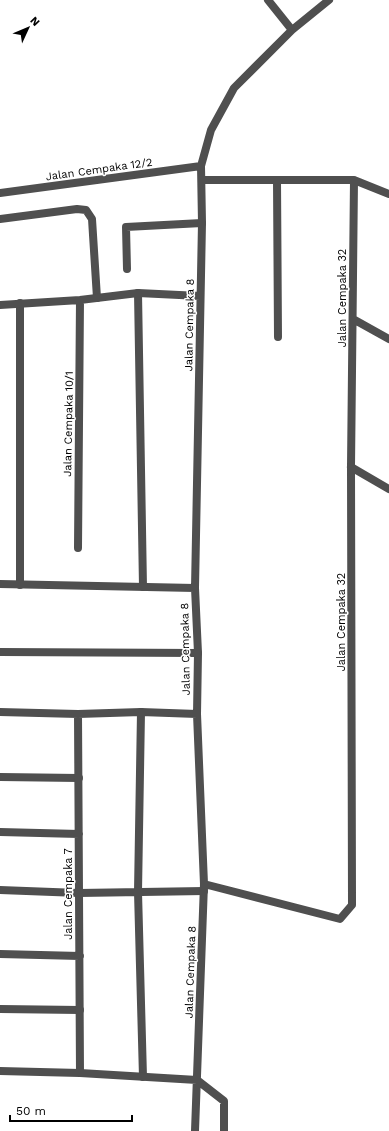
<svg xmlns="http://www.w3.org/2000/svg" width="389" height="1131" font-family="'Work Sans',sans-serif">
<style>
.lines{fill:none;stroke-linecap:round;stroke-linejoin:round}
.service{stroke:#4f4f4f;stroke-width:8}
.minor{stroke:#4f4f4f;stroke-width:8}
.labels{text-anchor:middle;stroke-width:3;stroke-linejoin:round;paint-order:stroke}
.street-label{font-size:11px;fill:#000;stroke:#fff}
</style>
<rect width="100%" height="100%" fill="#fff"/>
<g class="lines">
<path class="service" d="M277,180l1,157
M0,219l77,-10 9,1 6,9 5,79
M127,269l-1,-42 76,-4
M138,293l5,294
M20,303v282
M0,652l198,1
M141,712l-3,180 5,185
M0,777l79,1
M0,890l79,3 125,-2
M0,1009l80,1"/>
<path class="minor" d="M268,0l24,30
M202,180h152l35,14
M0,193l201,-27
M0,305l80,-5 58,-7 62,3
M353,319l36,20
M351,467l38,22
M78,548l2,-248
M0,584l195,4
M0,712l78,2 63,-2 56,2
M78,714l2,359
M0,832l79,2
M204,884l136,35 12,-14 -1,-438 3,-287
M0,954l80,2
M0,1071l80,2 117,7 27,21v30
M195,1131l9,-247 -7,-170 1,-61 -3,-65 7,-365 -1,-57 10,-36 23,-42 58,-58 37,-30"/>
</g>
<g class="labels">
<g class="street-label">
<text transform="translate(99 169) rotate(-8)" y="4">Jalan Cempaka 12/2</text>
<text transform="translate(342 298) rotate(-90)" y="4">Jalan Cempaka 32</text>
<text transform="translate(189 325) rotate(-89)" y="4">Jalan Cempaka 8</text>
<text transform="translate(68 424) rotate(-89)" y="4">Jalan Cempaka 10/1</text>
<text transform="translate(341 622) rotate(-90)" y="4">Jalan Cempaka 32</text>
<text transform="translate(185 649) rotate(-91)" y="4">Jalan Cempaka 8</text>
<text transform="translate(68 894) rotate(-90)" y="4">Jalan Cempaka 7</text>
<text transform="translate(190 972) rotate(-88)" y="4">Jalan Cempaka 8</text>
</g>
</g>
<g transform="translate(28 28) rotate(46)" stroke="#ffffff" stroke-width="3" paint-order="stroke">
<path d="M0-3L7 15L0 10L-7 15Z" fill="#000000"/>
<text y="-6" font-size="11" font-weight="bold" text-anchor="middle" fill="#000000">N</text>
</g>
<path d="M10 1115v6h122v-6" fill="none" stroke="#000000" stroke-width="2"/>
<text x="16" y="1115" font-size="12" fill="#000000" stroke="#ffffff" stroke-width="3" paint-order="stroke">50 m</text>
</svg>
